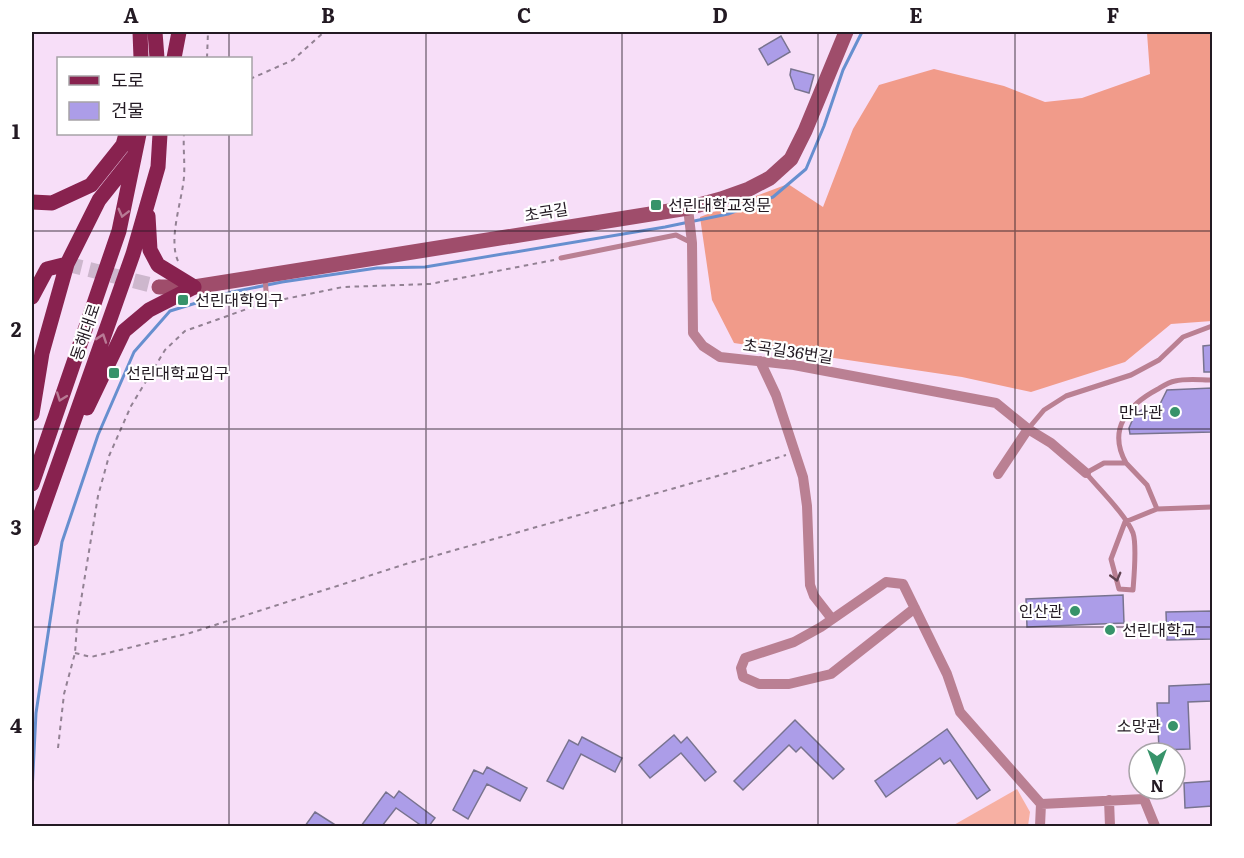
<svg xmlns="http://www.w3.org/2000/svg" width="1244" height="858" font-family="Literata,'Noto Sans KR',serif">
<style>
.green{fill:#f7b0a3}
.forest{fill:#f19b8a}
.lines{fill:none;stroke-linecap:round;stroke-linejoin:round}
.stream{stroke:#678fcf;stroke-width:3}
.building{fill:#ac9de8;stroke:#78738f;stroke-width:1.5}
.secondary-tunnel{stroke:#cdb7cd;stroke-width:15;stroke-dasharray:15 8;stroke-linecap:butt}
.path{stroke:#928193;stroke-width:2;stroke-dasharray:4.5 4.5;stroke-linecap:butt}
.lane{stroke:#ba8093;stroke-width:5}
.street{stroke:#ba8093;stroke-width:10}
.secondary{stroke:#9f4d6b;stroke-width:15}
.primary{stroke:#88224f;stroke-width:15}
.oneway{stroke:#b87a95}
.oneway2{stroke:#5f4350}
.grid{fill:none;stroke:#231a23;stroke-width:1.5;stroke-opacity:0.55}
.poi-dot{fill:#37936a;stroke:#fff;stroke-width:2}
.labels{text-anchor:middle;stroke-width:4.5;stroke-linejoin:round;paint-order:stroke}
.poi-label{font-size:16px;fill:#231a23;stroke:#fff;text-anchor:start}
.street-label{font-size:16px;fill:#231a23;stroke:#fff}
.neatline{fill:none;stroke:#231a23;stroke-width:2}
.grid-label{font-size:20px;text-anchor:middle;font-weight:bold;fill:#231a23}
</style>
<rect width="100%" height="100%" fill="#f7def8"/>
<path class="green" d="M1017,789l13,23 -2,14h-76z"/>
<path class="forest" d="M1149,32h63v289l-41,3 -46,38 -94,30 -69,-15 -228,-34 -22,-43 -12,-83 88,-33 35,23 30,-78 26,-44 55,-16 70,17 41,16 37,-4 68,-24 -3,-41z"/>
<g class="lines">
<path class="stream" d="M32,792l4,-79 26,-171 36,-107 36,-83 36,-41 62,-19 50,-10 95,-14 48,-1 240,-40 63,-13 45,-17 33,-28 18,-43 19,-56 19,-38"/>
</g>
<path class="building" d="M781,36l9,16 -22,13 -9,-16z
M791,69l23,6 -5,18 -14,-4 -5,-14z
M1212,345v27h-8l-1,-26z
M1212,388v44l-82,2 -1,-6 6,-14 13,-8h11l8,-16z
M1123,595l1,28 -97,4 -1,-28z
M1212,611v28l-45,1 -1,-28z
M1212,684v17l-24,1 2,47 -31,1 -2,-47h12v-17z
M795,720l49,49 -11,10 -32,-32 -5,5 -7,-7 -46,45 -9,-9z
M947,729l43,61 -13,9 -27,-39 -6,4 -4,-6 -54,39 -11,-16z
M674,735l7,8 6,-6 29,35 -11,9 -24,-28 -31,25 -11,-13z
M582,737l40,21 -7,14 -34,-18 -18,35 -16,-8 22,-41 9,5z
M487,767l40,21 -7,13 -33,-17 -19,35 -15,-9 21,-40 9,4z
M1212,781v25l-27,2 -1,-25z
M399,791l36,27 -6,8h-7l-26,-18 -14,18h-21l25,-34 8,6z
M315,812l22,14h-32z"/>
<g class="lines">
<path class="secondary-tunnel" d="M67,264l92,23"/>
<path class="path" d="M207,58l1,-26
M250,79l43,-19 31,-28
M178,261c-10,-22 4,-60 6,-84 1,-15 -1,-29 0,-43
M275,301l68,-14 87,-3 124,-24
M75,653l16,4 99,-24 219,-70 326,-92 51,-16
M58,748l6,-54 11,-41 2,-28 21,-129 11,-40 22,-50 34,-56 20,-19 76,-27"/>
<path class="lane" d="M561,258l115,-23 16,8
M265,278l2,25
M1028,429l16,-19 22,-14 65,-21 28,-15 24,-23 29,-11
M1126,463c-19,-34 2,-58 32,-74 5,-3 11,-7 17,-8 12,-3 26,-1 37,-1
M1157,509l-10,-24 -21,-22h-22l-18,10c13,16 40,42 47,60 4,12 1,44 0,57l-14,-1 -8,-30 14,-37 32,-13 55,-2"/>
<path class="street" d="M688,208l4,35 1,90 10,13 17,11 74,8 202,38 32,26 23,14 35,30
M760,361l16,34 27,82 4,29 3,79 4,11 18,23
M998,474l30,-45
M915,608l-84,66 -42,10h-30l-16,-7 -2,-9 4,-10 49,-16 27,-15 65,-45 17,2 44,90 13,38 81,92 -1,22
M1109,800l1,26
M1041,804l103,-5 11,27"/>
<path class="secondary" d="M159,287h35l494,-79 33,-9 28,-10 21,-11 21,-19 14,-28 41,-99"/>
<path class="primary" d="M140,32l1,26
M155,32l2,26
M174,58l5,-26
M32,202l20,1 39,-18 32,-40 3,-11
M148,216l2,34 8,15 36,22
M32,297l15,-28 20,-5
M87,408l37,-77 25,-21 45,-23
M32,414l10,-61 25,-89 32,-64 35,-44
M32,484l87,-253 20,-97
M32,539l101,-285 25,-87 2,-33"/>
</g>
<defs><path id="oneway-chevron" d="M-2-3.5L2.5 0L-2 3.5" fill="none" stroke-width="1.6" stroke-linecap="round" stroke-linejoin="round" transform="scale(1.5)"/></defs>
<g class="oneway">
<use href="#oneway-chevron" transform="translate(123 213) rotate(104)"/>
<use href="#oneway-chevron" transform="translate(102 338) rotate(-71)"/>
<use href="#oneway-chevron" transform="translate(61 397) rotate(110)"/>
</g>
<use class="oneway2" href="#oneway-chevron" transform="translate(1116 577) rotate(75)"/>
<path class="grid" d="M229,32v26M426,32v794M622,32v794M818,32v794M1015,32v794M229,134v692M32,231h1180M32,429h1180M32,627h1180"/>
<g class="poi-dot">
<rect x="650" y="199" width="12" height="12" rx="3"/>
<rect x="177" y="294" width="12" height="12" rx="3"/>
<rect x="108" y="367" width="12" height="12" rx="3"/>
<circle cx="1175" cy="412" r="6"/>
<circle cx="1075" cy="611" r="6"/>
<circle cx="1110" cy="630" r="6"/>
<circle cx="1173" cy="726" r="6"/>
</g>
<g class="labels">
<g class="poi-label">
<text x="668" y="211">선린대학교정문</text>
<text x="195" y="306">선린대학입구</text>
<text x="126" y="379">선린대학교입구</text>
<text x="1163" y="418" text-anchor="end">만나관</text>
<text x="1063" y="617" text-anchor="end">인산관</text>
<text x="1122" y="636">선린대학교</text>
<text x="1161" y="732" text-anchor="end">소망관</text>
</g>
<g class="street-label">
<text transform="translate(546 212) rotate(-9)" y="6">초곡길</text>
<text transform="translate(85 332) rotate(-71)" y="6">동해대로</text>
<text transform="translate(788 351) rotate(8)" y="6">초곡길36번길</text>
</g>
</g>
<rect width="1244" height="858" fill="none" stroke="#ffffff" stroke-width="66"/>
<rect x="57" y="57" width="195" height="78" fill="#ffffff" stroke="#a7a3a7" stroke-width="1.5"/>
<rect x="69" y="76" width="30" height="9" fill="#88224f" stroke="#a7a3a7" stroke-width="1.5"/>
<text x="111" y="87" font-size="18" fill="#231a23">도로</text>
<rect x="69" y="102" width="30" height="18" fill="#ac9de8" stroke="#a7a3a7" stroke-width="1.5"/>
<text x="111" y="117" font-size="18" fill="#231a23">건물</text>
<g transform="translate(1157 771) rotate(180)"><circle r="28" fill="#ffffff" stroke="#a7a3a7" stroke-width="1.5"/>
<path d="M0-4.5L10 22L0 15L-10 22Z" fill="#37936a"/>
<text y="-9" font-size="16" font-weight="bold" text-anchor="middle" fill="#231a23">N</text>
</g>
<rect x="33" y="33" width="1178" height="792" class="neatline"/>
<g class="grid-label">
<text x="131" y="23">A</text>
<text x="328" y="23">B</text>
<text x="524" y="23">C</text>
<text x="720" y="23">D</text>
<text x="916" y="23">E</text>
<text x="1113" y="23">F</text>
<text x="16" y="139">1</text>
<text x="16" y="337">2</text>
<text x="16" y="535">3</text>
<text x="16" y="733">4</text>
</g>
</svg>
